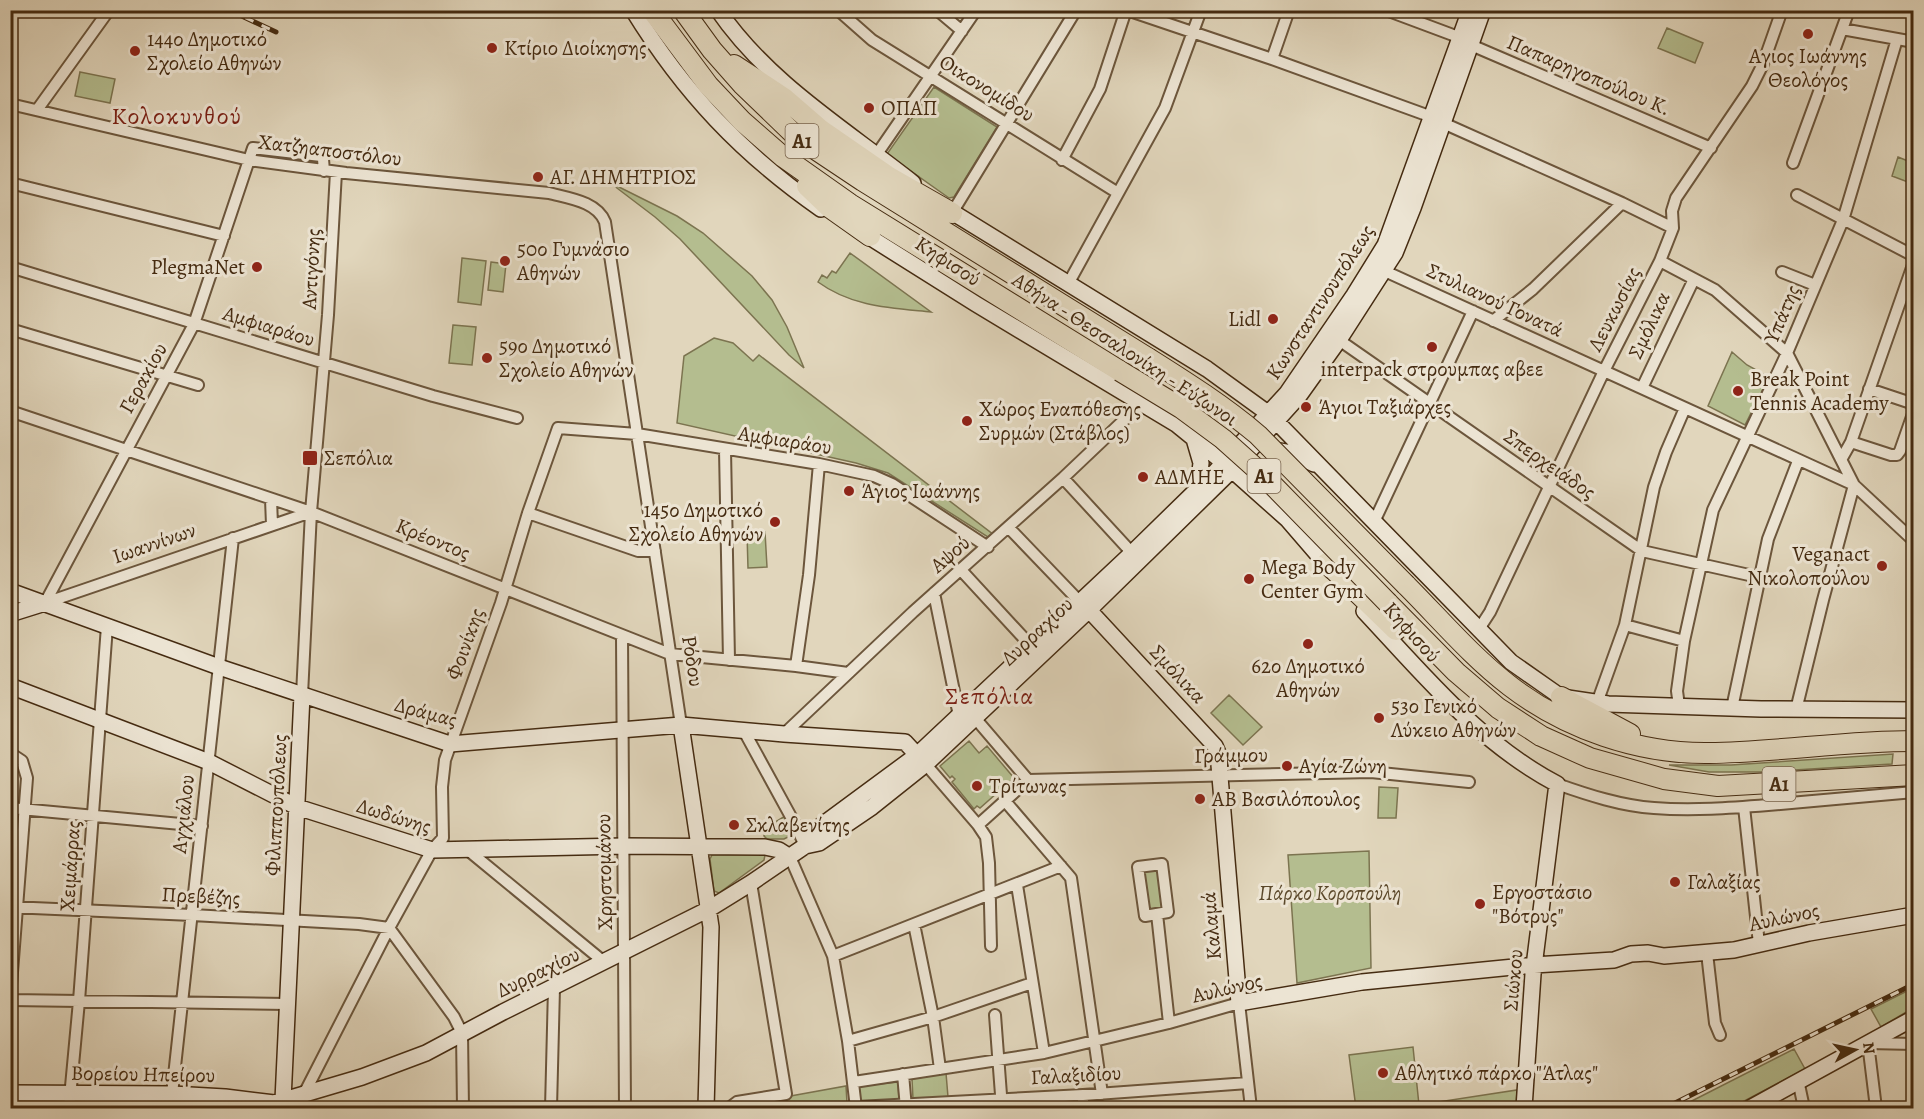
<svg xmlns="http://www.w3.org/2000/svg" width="1924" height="1119" font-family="Alegreya,serif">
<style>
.green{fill:#b4bd8f;stroke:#7c7450;stroke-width:1.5}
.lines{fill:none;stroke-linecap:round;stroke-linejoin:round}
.street-casing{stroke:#6c563c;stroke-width:14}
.secondary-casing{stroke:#452b11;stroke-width:18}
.highway-casing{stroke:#452b11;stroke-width:22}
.street{stroke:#ece4d3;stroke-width:10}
.secondary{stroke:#ece4d3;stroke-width:15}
.highway{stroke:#e1d6bc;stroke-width:20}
.rail-casing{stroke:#452b11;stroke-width:5}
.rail{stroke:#ece4d3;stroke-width:3;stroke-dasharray:9;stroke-linecap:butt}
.highway-bridge-casing{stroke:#452b11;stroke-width:22;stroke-linecap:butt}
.highway-bridge{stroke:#e1d6bc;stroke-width:20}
.poi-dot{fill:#8f2418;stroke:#ece4d3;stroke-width:2}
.labels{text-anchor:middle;stroke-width:6;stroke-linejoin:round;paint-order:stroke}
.shield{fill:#ece4d3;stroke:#77624b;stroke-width:1.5}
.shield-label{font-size:20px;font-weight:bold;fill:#452b11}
.poi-label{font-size:21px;fill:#452b11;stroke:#ece4d3;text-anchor:start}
.street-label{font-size:21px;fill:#452b11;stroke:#ece4d3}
.park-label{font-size:21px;font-style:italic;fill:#5b482a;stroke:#ece4d3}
.quarter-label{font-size:24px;letter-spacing:1.5px;fill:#7a1f14;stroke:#ece4d3}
</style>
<rect width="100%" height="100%" fill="#e1d6bc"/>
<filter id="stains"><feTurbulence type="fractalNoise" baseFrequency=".00333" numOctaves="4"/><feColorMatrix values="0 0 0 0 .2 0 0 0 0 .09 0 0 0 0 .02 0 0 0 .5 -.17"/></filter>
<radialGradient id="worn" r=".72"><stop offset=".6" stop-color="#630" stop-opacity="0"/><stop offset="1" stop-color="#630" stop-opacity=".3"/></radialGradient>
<path class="green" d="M1667,28l36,15 -8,20 -37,-15z
M80,72l35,7 -5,24 -35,-7z
M934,87l63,40 -43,70 -5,1 -62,-44z
M1898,157l15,6v21l-21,-8z
M609,182l68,34 26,17 49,43 20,24 15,27 17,41 -15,-13 -109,-116 -25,-22z
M850,253l81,59c-40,-4 -79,-5 -113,-30l4,-7 5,3 5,-7 4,2z
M462,258l24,3 -5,44 -23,-3z
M491,262l15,2 -3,28 -15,-2z
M453,325l23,2 -4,38 -23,-2z
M714,338l19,5 20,18 6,-6 235,180 -3,4 -103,-66 -32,-10 -179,-40 7,-67z
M1732,352l15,13 22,12 -24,48 -37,-19z
M765,532l2,35 -19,1 -1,-35z
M1229,695l33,32 -19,18 -32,-32z
M969,741l10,12 8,-7 27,32 -34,30 -3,-2 -3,3 -22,-27 3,-3 -3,-3 -2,2 -10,-12z
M1893,754l-1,10 -130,8h-53l-40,-7h62z
M1379,787l19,1 -2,30h-18z
M785,816l5,11 -2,10 -4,2h-17l-3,-3v-7z
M1369,851l2,117 -74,15 -9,-128z
M761,854l4,1 -1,5 -45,33 -5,-2 -4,-32 2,-4z
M1158,869l6,39 -16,2 -6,-39z
M1913,988v20l-32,19 -10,-18z
M1413,1047l6,58 98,-15 -1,18h-160l-7,-53z
M1794,1049l11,20 -74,39h-53z
M946,1073l2,24 -35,2 -1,-20z
M898,1082l1,18 -39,4 -1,-18z
M846,1086l1,17 -108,5 46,-11z"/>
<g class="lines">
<g class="street-casing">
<path id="street" d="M838,10l34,30 246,153
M937,10l25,21
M1127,10l145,49 160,58
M1386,10l75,28 10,7 240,103
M1842,29l72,13
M1272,59l17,-49
M10,104l239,56 97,13 203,20c18,5 48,8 56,29l76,503
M37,110l72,-100
M1443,123l179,80 51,25
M877,154l99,-144
M1062,160l38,-71 26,-79
M1793,163l56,-153
M10,183l214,53
M1797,195l117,61
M952,213l124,-203
M1660,261l55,29 72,63 67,132
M10,267l423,129 84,22
M1378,268l476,217 60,56
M1782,272l33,13
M1068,284l97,-176 36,-98
M1493,321l40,-32 89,-86
M10,329l188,56
M1339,340l303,211 116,26
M1642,388l52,-109
M1869,389l45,15
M10,411l301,101 359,142 126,12 52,7
M1851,442l40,13h6l3,-4 14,-40
M725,450l4,210
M1842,458l9,-16 63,-180
M1063,478l69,75
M271,499l1,26
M528,513l110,38h17
M1374,522l99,-211
M1009,528l71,74
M961,570l71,77
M934,593l25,123
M45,603l149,-279 59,-176 68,8 2,3 1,12
M45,603l266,-91
M1625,625l59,16
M1479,629l11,-17 114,-241 56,-110 13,-33 -1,-17 4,-13 76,-112 11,-22 19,-54
M622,636l3,472
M796,666l13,-91 10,-111
M302,695l9,-183 17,-197 8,-143
M1597,703l28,-78 29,-138 12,-35 19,-44
M1679,706l-2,-15 7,-50 29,-131 74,-157 56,-133 54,-181
M1732,708l36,-169 30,-78
M1796,710l27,-110 31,-115
M975,718l53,62
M744,731l52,95 9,20
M784,734l129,-122 150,-134 79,-75
M10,753l12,8 5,17 -17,220
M922,760l56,65 8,12 3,26 2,83
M1557,784c31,11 65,22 97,24 38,3 77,0 114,-3 49,-4 97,-9 146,-13
M1005,801l66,77 31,216
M1744,807l15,137
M10,808l192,18
M978,825l50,-45 343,-8 98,10
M469,851l135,111
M790,857l43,99 15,85 8,67
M1162,864l6,48 -23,4 -7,-49z
M1017,885l27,168
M10,907l182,8 167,9 30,4 65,89 8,16 1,75
M1157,914l12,109
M914,924l19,93 7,52
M1707,953l8,70 5,12
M833,956l228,-90
M10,1000l277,4
M995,1015l7,93
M848,1041l85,-24 99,-34
M903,1074l3,34
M1798,1080l6,28
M854,1082l190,-29 125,-30 70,-20 12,105
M172,1094l61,-556
M304,1094l85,-166 43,-78 11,-12 -1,-51 3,-27 56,-157 27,-90 30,-85 79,6 182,30 55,12 18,8 96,63
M1083,1095v13
M69,1108l10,-107 28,-375
M551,1108l3,-120
M729,1108l8,-6 49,-8 -35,-211
M838,1108l245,-13 165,-12
M1876,1108l-8,-65 46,1"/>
</g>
<g class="secondary-casing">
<path id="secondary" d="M633,10c51,83 109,144 188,199
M718,10c50,73 127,119 195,173
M944,207l263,162 62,45 242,248 50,35 47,7 153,5 153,1
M860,231l116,73 200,120 48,39 64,57 44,51
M1194,439l7,24 -3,25
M1269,449l22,4 23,11
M10,591l209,76 231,77 231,-19 103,9 121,8 12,13
M1089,610l126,136 3,7 21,250 123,-21 172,-17 80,-5 17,-6 17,-1 16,3 70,-6 75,-17 105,-18
M1364,611c59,63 115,132 193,173l-24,190 -9,134
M10,614l35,-11
M10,686l199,76 88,45 135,43 192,-4 141,1 14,3 11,7
M681,725l30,202 -5,181
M805,846l9,-15 103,-76 17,-16 198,-186 84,-82 71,-78 67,-98 31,-50 85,-235
M10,1093l162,1 53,3 49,6 88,-26 64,-24 77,-41 206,-103 42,-26 54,-37 14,-3 53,-36 54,-43 163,-154 143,-140 67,-74 40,-56 56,-87 18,-45 70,-198
M283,1100l19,-405
M1750,1108l164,-90"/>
</g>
<g class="highway-casing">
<path id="highway" d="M652,10l56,75 34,36 40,35 68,48 270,167
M683,10l29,40 30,34 55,53 66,44 285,177
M734,65l50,33 37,32 68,47 63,36
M807,186l22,21 41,29
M1327,563l69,67
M1406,585c34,34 66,72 104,101 56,43 129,68 199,67 69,-1 136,-12 205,-12
M1388,603l68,69 42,36 43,28 49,22 74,21 54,7 196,-11
M1561,697l69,37"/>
</g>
<use href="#street" class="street"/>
<use href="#secondary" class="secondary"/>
<use href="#highway" class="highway"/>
<g class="rail-casing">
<path id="rail" d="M229,10l47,22
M1665,1108l249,-124"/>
</g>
<use href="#rail" class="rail"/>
<g class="highway-bridge-casing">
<path id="highway-bridge" d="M1148,358c38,24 76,48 110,77l148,150
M1120,371l61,37 42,31 38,34 127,130"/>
</g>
<use href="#highway-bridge" class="highway-bridge"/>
</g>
<g class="poi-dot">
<circle cx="1808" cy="34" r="6"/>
<circle cx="492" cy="48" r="6"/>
<circle cx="135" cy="51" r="6"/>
<circle cx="869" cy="108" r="6"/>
<circle cx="538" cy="177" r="6"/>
<circle cx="505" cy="261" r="6"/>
<circle cx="257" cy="267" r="6"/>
<circle cx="1273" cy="319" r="6"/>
<circle cx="1432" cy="347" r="6"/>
<circle cx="487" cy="358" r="6"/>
<circle cx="1738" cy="391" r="6"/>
<circle cx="1306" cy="407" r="6"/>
<circle cx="967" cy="421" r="6"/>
<rect x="302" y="450" width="16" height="16" rx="3"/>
<circle cx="1143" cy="477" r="6"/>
<circle cx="849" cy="491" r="6"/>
<circle cx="775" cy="522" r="6"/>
<circle cx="1882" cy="566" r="6"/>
<circle cx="1249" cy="579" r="6"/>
<circle cx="1308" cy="644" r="6"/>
<circle cx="1379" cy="718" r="6"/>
<circle cx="1287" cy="766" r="6"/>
<circle cx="977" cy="786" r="6"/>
<circle cx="1200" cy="799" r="6"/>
<circle cx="734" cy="825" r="6"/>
<circle cx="1675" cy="882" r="6"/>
<circle cx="1480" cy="904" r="6"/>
<circle cx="1383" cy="1073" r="6"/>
</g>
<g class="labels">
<g class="shield">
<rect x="785.5" y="124" width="33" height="34" rx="4.5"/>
<rect x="1247.5" y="459" width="33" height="34" rx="4.5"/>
<rect x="1762.5" y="767" width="33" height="34" rx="4.5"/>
</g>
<g class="shield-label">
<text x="802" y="148">Α1</text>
<text x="1264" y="483">Α1</text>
<text x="1779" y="791">Α1</text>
</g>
<g class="poi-label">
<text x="147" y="46">144ο Δημοτικό<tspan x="147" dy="24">Σχολείο Αθηνών</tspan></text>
<text x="504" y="55">Κτίριο Διοίκησης</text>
<text x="1808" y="63" text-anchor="middle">Αγιος Ιωάννης<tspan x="1808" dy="24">Θεολόγος</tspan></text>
<text x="881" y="115">ΟΠΑΠ</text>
<text x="550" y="184">ΑΓ. ΔΗΜΗΤΡΙΟΣ</text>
<text x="517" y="256">50ο Γυμνάσιο<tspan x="517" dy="24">Αθηνών</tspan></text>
<text x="245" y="274" text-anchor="end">PlegmaNet</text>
<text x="1261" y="326" text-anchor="end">Lidl</text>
<text x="499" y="353">59ο Δημοτικό<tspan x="499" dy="24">Σχολείο Αθηνών</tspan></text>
<text x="1432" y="376" text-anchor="middle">interpack στρουμπας αβεε</text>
<text x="1750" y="386">Break Point<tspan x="1750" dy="24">Tennis Academy</tspan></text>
<text x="1318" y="414">Άγιοι Ταξιάρχες</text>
<text x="979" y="416">Χώρος Εναπόθεσης<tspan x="979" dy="24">Συρμών (Στάβλος)</tspan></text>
<text x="324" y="465">Σεπόλια</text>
<text x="1155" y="484">ΑΔΜΗΕ</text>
<text x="861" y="498">Άγιος Ιωάννης</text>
<text x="763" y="517" text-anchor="end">145ο Δημοτικό<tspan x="763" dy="24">Σχολείο Αθηνών</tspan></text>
<text x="1870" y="561" text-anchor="end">Veganact<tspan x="1870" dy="24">Νικολοπούλου</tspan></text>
<text x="1261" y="574">Mega Body<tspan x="1261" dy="24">Center Gym</tspan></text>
<text x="1308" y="673" text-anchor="middle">62ο Δημοτικό<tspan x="1308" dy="24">Αθηνών</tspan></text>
<text x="1391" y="713">53ο Γενικό<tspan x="1391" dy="24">Λύκειο Αθηνών</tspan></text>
<text x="1299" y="773">Αγία Ζώνη</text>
<text x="989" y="793">Τρίτωνας</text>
<text x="1212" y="806">ΑΒ Βασιλόπουλος</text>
<text x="746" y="832">Σκλαβενίτης</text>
<text x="1687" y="889">Γαλαξίας</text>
<text x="1492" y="899">Εργοστάσιο<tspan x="1492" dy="24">"Βότρυς"</tspan></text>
<text x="1395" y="1080">Αθλητικό πάρκο "Άτλας"</text>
</g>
<g class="street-label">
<text transform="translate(1589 75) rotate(23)" y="7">Παπαρηγοπούλου Κ.</text>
<text transform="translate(987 88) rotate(32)" y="7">Οικονομίδου</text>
<text transform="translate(330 150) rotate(7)" y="7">Χατζηαποστόλου</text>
<text transform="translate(948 261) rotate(33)" y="7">Κηφισού</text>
<text transform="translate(311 269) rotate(-87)" y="7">Αντιγόνης</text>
<text transform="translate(1495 300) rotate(25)" y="7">Στυλιανού Γονατά</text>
<text transform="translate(1320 302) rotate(-57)" y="7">Κωνσταντινουπόλεως</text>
<text transform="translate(1614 309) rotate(-63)" y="7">Λευκωσίας</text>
<text transform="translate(1782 314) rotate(-67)" y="7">Υπάτης</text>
<text transform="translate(1649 325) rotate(-65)" y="7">Σμόλικα</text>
<text transform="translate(269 326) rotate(17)" y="7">Αμφιαράου</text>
<text transform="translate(1125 349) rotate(33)" y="7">Αθήνα - Θεσσαλονίκη - Εύζωνοι</text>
<text transform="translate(143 378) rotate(-61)" y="7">Γερακίου</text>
<text transform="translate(785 440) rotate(9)" y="7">Αμφιαράου</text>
<text transform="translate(1550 464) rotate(35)" y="7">Σπερχειάδος</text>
<text transform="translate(433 539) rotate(22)" y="7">Κρέοντος</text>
<text transform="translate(154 543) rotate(-19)" y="7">Ιωαννίνων</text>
<text transform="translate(950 554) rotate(-41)" y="7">Αψού</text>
<text transform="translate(1037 631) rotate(-43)" y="7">Δυρραχίου</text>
<text transform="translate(1412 632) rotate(48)" y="7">Κηφισού</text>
<text transform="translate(465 644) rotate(-70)" y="7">Φοινίκης</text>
<text transform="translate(693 661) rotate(81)" y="7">Ρόδου</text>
<text transform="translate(1178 674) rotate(47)" y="7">Σμόλικα</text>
<text transform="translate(426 712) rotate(15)" y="7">Δράμας</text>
<text transform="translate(1231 755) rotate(-1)" y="7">Γράμμου</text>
<text transform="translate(276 805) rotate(-87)" y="7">Φιλιππουπόλεως</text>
<text transform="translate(183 814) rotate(-84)" y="7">Αγχιάλου</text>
<text transform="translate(394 816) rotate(17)" y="7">Δωδώνης</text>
<text transform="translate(70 866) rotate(-86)" y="7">Χειμάρρας</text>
<text transform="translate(604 872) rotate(-91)" y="7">Χρηστομάνου</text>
<text transform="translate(201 896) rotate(3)" y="7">Πρεβέζης</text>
<text transform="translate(1784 917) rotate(-12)" y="7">Αυλώνος</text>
<text transform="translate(1211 926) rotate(-95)" y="7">Καλαμά</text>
<text transform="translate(538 972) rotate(-26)" y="7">Δυρραχίου</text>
<text transform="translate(1513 980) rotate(-85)" y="7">Σιώκου</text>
<text transform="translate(1227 988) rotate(-13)" y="7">Αυλώνος</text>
<text transform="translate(143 1074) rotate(1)" y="7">Βορείου Ηπείρου</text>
<text transform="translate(1076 1075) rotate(-3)" y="7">Γαλαξιδίου</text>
</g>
<g class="park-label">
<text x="1330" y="900">Πάρκο Κοροπούλη</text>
</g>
<g class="quarter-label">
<text x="177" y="124">Κολοκυνθού</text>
<text x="990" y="704">Σεπόλια</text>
</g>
</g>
<rect width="1924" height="1119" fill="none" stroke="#e1d6bc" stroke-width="36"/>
<rect x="12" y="12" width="1900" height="1095" fill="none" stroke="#452b11" stroke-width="3"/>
<rect x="18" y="18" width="1888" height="1083" fill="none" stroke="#452b11" stroke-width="1.5"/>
<g transform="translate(1855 1050) rotate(82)" stroke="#ece4d3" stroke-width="4.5" paint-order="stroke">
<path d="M0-4.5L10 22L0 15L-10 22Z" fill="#452b11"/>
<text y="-9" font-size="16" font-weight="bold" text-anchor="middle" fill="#452b11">N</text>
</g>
<rect width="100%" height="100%" filter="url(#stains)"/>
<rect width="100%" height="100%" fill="url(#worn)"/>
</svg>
